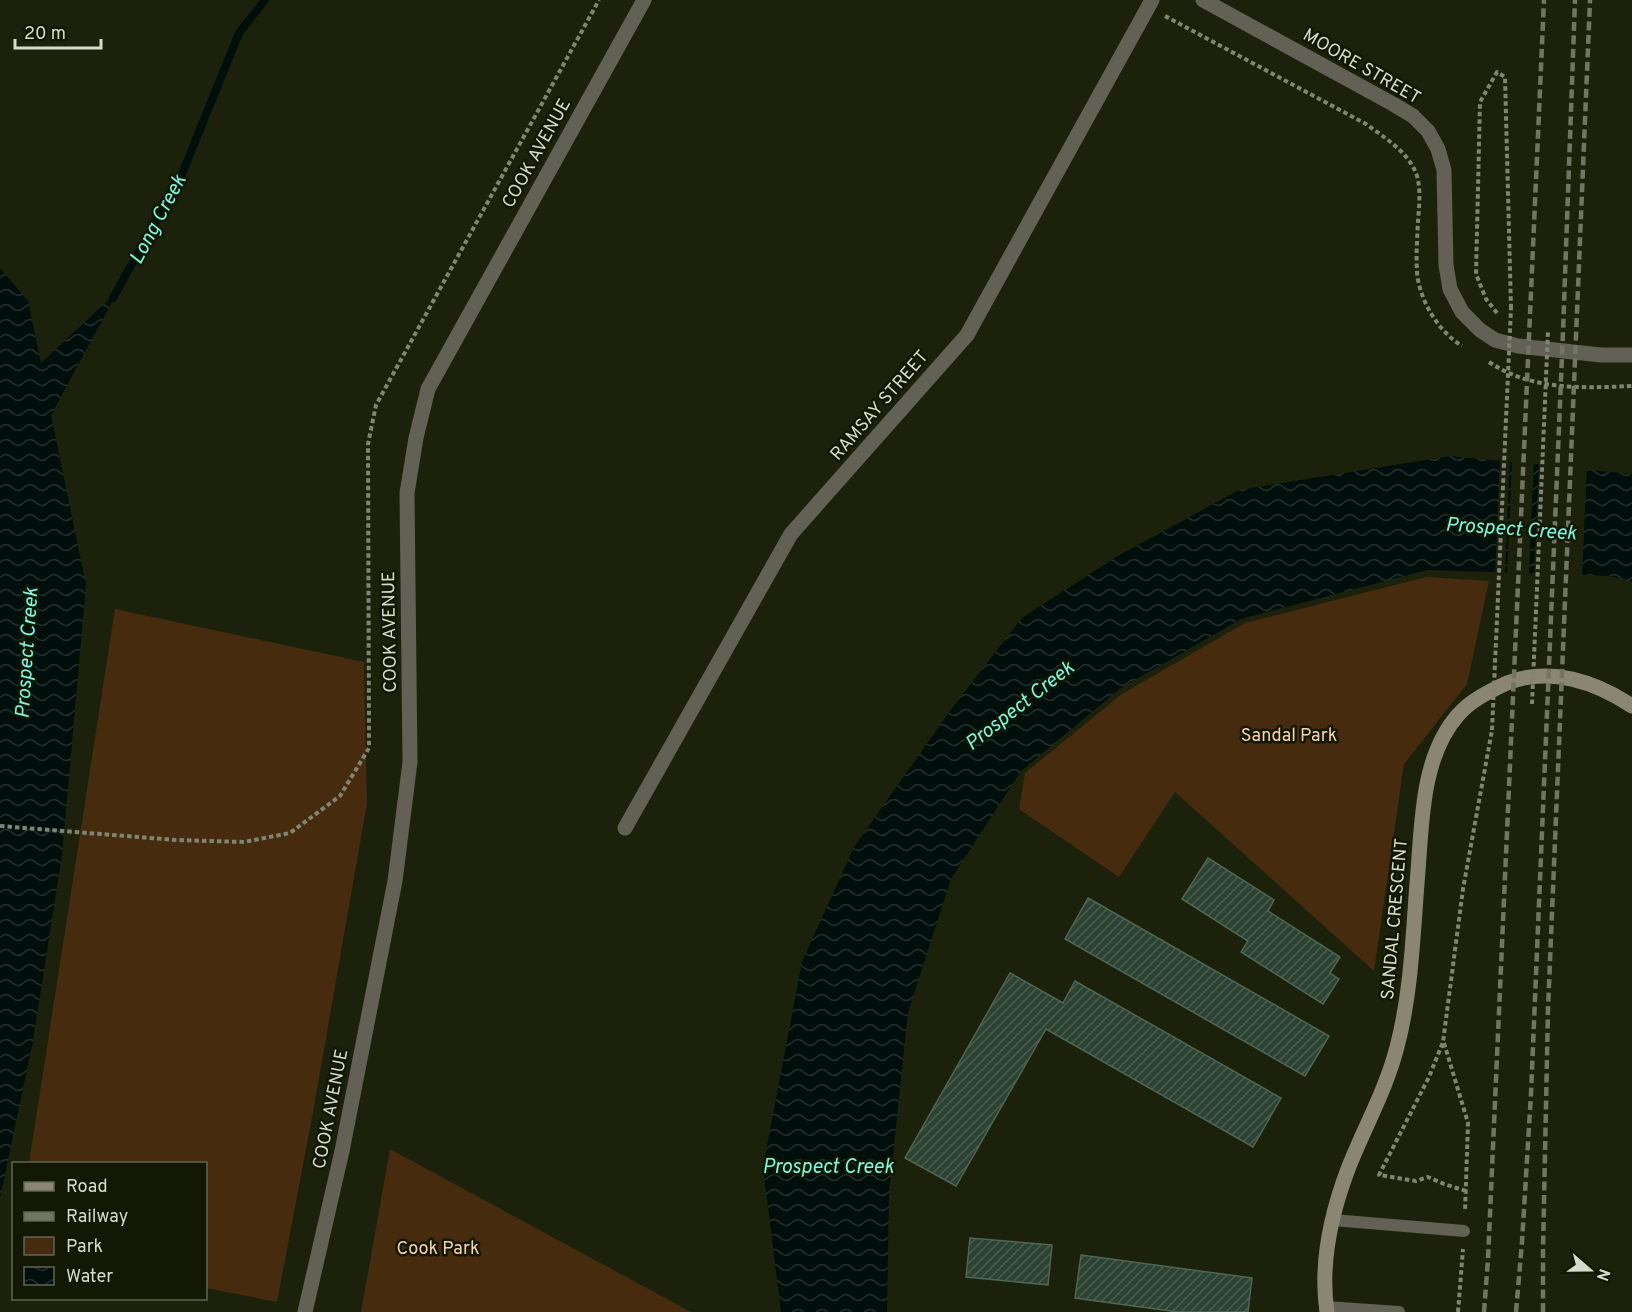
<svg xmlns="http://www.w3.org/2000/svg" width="1632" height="1312" font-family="Overpass,sans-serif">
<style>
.green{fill:#472b0f}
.water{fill:url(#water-waves)}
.pier{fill:#1b210b}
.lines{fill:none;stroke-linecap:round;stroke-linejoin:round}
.stream{stroke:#000f0c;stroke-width:8}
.building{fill:url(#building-hatch);stroke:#4f6655;stroke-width:1.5}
.path{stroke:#7f8573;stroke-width:4;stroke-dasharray:4.5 3;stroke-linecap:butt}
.lane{stroke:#636055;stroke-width:12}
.street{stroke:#636055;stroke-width:15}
.secondary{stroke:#8b8574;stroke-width:15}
.rail{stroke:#707663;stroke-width:4.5;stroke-dasharray:9 4.5;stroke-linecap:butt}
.path-bridge{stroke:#7f8573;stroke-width:4;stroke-dasharray:4.5 3;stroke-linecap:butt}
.labels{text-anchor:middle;stroke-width:5;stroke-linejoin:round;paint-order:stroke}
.street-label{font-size:18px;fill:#d6dbcd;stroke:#121804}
.park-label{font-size:18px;fill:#fbd1ad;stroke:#121804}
.water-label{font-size:20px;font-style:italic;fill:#7ff6e4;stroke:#121804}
</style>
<defs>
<pattern id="water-waves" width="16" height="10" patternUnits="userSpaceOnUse" patternTransform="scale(1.5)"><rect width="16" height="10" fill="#000f0c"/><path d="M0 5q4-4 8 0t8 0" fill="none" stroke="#24312e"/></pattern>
<pattern id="building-hatch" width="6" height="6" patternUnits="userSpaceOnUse" patternTransform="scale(1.5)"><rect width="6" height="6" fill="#2c4232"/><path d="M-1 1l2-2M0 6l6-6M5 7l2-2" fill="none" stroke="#4a5d4e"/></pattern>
</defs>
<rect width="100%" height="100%" fill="#1b210b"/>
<path class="green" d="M1426,577l63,4 -22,103 -63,80 -30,207 -199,-179 -56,85 -100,-68 6,-36 97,-79 123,-71z
M115,609l249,53 3,141 -53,304 -37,195 -71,-14v-124l-177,-1z
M390,1149l301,163h-330z"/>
<path class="water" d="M0,268l28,33 13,62 77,-72 -67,124 35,170 -24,270 -29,186 -33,157z
M1451,456l181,18v108l-22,-6 -183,-6 -186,49 -120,69 -100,83 -70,108 -43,133 -19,181 -2,119h-106l-18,-145 39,-205 52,-115 98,-139 70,-90 94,-61 123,-67z"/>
<path class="pier" d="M1500,458l10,1 -5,117 -10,-1z
M1512,459l22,2 -5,115h-22z
M1539,462l48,4 -5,112 -48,-1z"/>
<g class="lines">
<path class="stream" d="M113,298l69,-124 57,-141 26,-33"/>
</g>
<path class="building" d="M1208,858l66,42 -6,11 72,46 -10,16 9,6 -16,25 -82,-52 7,-11 -66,-42z
M1088,898l241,138 -24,40 -240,-137z
M1010,973l53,30 12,-22 206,117 -28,49 -207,-118 -90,157 -51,-28z
M970,1238l82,7 -4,40 -82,-8z
M1081,1255l171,23 -4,34h-70l-103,-14z"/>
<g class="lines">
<path class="path" d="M1165,16l201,108c19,14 43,28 51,52 4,14 2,31 1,46 -1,17 -2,34 -1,51 3,28 21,58 45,73
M1497,313l-11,-14 -10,-25 4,-172 17,-30 8,5 6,231
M1489,362c43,29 94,26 143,24
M0,826l176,14 68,2 46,-9 50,-37 29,-48 -1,-304 8,-39 223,-405
M1444,1043l24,80 -3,89
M1466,1191l-22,-7 -16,-7 -12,4 -37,-6 50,-98 14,-35 20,-153 29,-159
M1458,1312l5,-63"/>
<path class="lane" d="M1333,1220l131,11
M1326,1307l73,5"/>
<path class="street" d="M1203,0l190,104 20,12 15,15 10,18 6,21 2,95 4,24 12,23 18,18 15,10 23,6 83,9h31
M625,828l166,-294 176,-199 185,-335
M305,1312l37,-161 53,-270 15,-119 -3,-269 9,-55 12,-49 216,-389"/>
<path class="secondary" d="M1327,1312c-7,-47 4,-98 21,-143 16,-41 38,-79 49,-122 15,-57 16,-117 21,-176 4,-51 4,-115 40,-156 13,-15 32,-24 49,-32 43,-17 89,-1 125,23"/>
<path class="rail" d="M1484,1312l4,-53 56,-1259
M1516,1312l6,-70 9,-148 32,-762 12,-332
M1543,1312v-62l5,-241 42,-1009"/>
<path class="path-bridge" d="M1532,704l16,-373
M1492,730l19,-422"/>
</g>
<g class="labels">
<g class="street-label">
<text transform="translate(1362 66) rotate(30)" y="6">MOORE STREET</text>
<text transform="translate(536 153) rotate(-61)" y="6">COOK AVENUE</text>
<text transform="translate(879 405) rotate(-49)" y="6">RAMSAY STREET</text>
<text transform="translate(389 632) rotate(-91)" y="6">COOK AVENUE</text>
<text transform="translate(1394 919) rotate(-85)" y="6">SANDAL CRESCENT</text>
<text transform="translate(330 1109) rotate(-79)" y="6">COOK AVENUE</text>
</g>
<g class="park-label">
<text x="1289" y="741">Sandal Park</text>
<text x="438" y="1254">Cook Park</text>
</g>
<g class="water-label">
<text transform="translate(157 219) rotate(-62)" y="7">Long Creek</text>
<text transform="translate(1511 528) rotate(4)" y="7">Prospect Creek</text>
<text transform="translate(26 653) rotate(-86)" y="7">Prospect Creek</text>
<text transform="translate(1019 705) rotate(-38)" y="7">Prospect Creek</text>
<text x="828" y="1173">Prospect Creek</text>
</g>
</g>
<rect x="12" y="1162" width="195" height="138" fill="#121804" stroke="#606654" stroke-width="1.5"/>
<rect x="24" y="1182" width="30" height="9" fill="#8b8574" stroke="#606654" stroke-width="1.5"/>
<text x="66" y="1192" font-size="18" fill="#d6dbcd">Road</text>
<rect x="24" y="1212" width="30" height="9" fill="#707663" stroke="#606654" stroke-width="1.5"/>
<text x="66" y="1222" font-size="18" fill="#d6dbcd">Railway</text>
<rect x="24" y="1237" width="30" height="18" fill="#472b0f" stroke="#606654" stroke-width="1.5"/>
<text x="66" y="1252" font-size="18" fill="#d6dbcd">Park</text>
<rect x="24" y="1267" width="30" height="18" fill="url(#water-waves)" stroke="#606654" stroke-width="1.5"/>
<text x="66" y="1282" font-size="18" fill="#d6dbcd">Water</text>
<g transform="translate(1590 1270) rotate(110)" stroke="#121804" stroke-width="4.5" paint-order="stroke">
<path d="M0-4.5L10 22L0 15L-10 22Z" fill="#d6dbcd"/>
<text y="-9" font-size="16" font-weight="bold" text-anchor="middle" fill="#d6dbcd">N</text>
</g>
<path d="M15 39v9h86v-9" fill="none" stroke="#d6dbcd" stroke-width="3"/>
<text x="24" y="39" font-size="18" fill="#d6dbcd" stroke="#121804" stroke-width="4.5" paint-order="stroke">20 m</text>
</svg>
